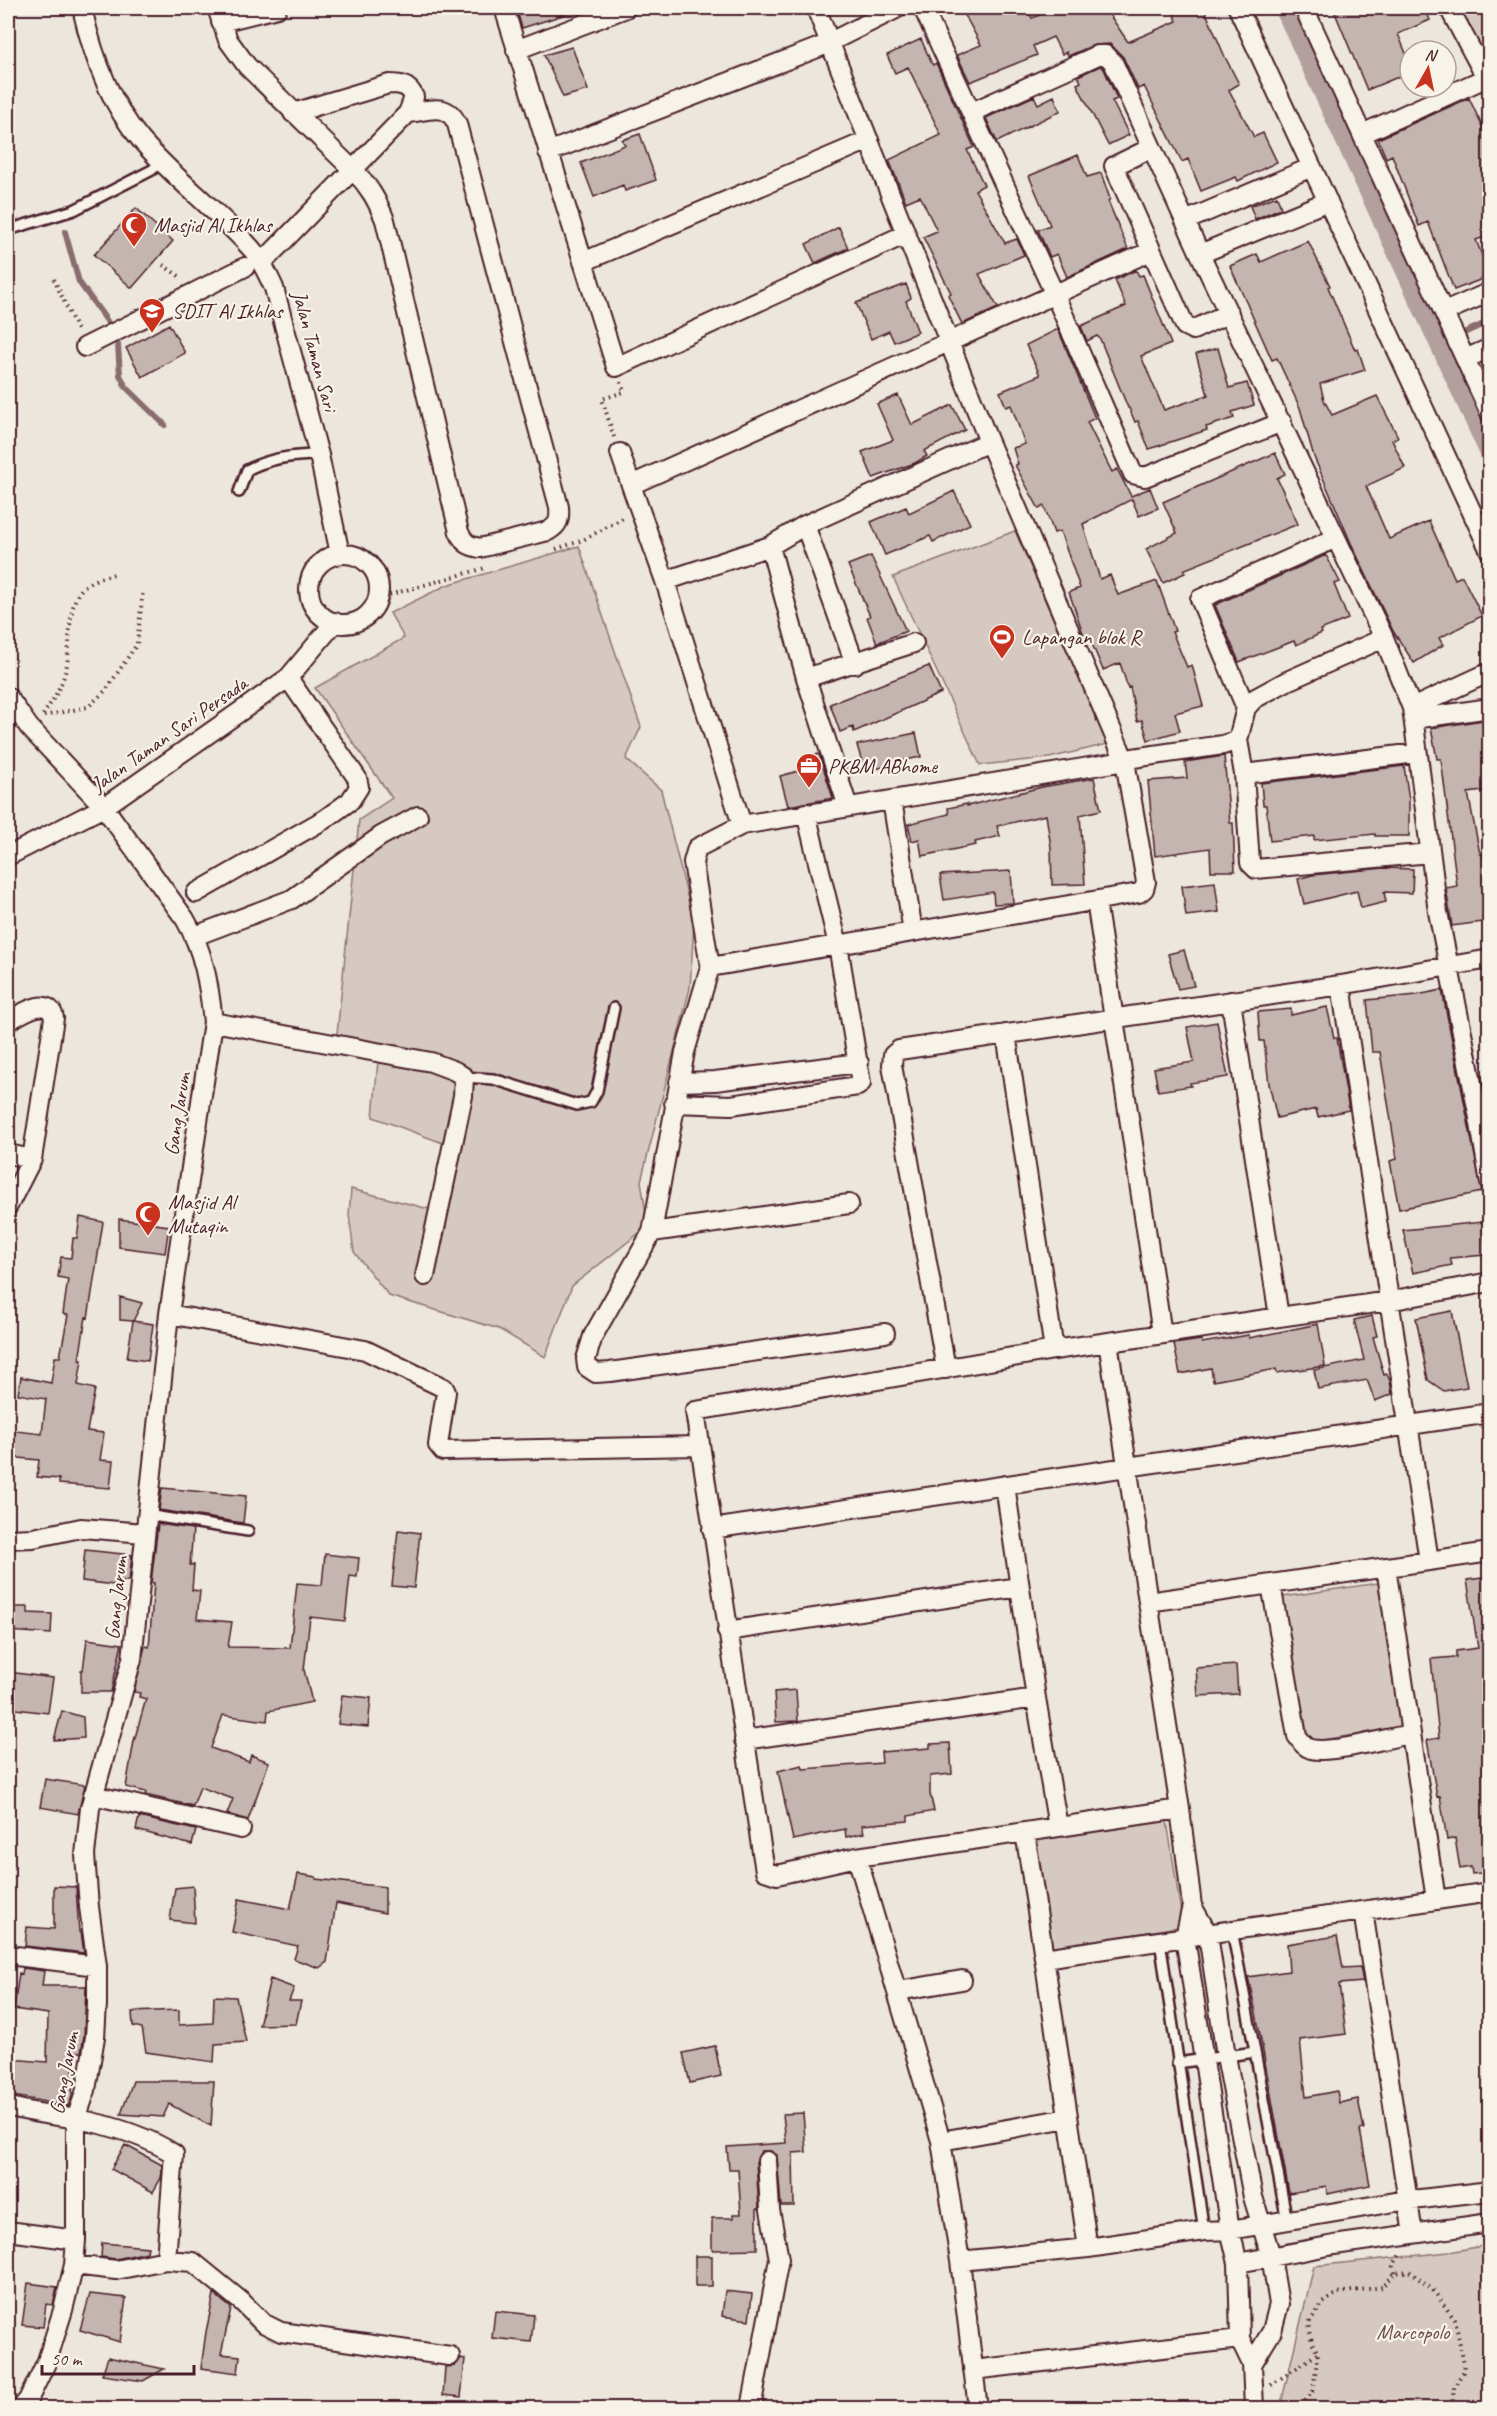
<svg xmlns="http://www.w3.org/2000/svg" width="1497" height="2416" font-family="Caveat,sans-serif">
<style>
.green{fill:#d5c9c2;stroke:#907476;stroke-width:1.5}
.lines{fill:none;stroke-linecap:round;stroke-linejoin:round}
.stream{stroke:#896c6f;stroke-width:6}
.canal{stroke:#b39f9d;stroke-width:21}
.building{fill:#c4b5b0;stroke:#4a1f2b;stroke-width:1.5}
.lane-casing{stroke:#4a1f2b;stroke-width:14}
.street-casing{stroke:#4a1f2b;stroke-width:22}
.path{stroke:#4a1f2b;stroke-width:4;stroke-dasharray:1.5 4.5;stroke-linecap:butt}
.lane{stroke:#f7f3e8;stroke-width:9}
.street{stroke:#f7f3e8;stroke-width:18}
.labels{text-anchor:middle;stroke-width:4.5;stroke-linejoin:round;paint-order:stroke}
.poi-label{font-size:21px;fill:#4a1f2b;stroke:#f7f3e8;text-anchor:start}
.street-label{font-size:21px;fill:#4a1f2b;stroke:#f7f3e8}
.park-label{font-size:21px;fill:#6d4a51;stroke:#f7f3e8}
</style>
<rect width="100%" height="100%" fill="#ece6dd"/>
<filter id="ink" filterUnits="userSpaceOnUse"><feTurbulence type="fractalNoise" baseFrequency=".0167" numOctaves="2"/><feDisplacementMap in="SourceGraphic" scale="12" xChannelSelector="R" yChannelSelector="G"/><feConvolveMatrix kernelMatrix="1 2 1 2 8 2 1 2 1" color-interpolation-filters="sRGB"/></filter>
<g filter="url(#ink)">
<path class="green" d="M1452,8h37v59z
M1015,531l93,213 -59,14 -69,7 -87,-188z
M579,546l62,181 -15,32 35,31 33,133 -4,65 -49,193 7,45 -76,60 -27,71 -46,-28 -110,-33 -35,-44 -5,-37 2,-26 86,22 6,-68 -70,-26 6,-68 -42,-15 22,-214 33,-22 -77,-110 89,-50 -14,-25 57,-28z
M1378,1583l23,145 -93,14 -25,-145z
M1167,1821l16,105 -132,23 -17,-108z
M1489,2245v163h-209l34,-142 135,-14z"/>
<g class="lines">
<path class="stream" d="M65,232l14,50 28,39 11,24 2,30 6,12 39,38
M1440,344l50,-23"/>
<path class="canal" d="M1285,8l205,444"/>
</g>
<path class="building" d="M516,8h60v3l-54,17z
M961,8h66l5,10 25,-10h48l23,34 49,-21 -6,-13h33l21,49 14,27 -10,6 25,47 9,-4 14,29 -39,19 -2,-4 -35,14 -13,-32 -6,3 -38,-76 -6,3 -15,-32 -13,-13 -16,1 -26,11 -1,-4 -5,2 -9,-17 -20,9 4,9 -67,27 -13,-27 24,-10z
M1333,8h92l5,12 -32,14 12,29v9l-43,18z
M921,39l10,23 2,3 3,-2 38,84 -7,3 17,35 -9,5 30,53 12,-4 7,16 -45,19 19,34 -36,16 -14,-29 3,-2 -28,-56 14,-6 -17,-35 -14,6 -17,-42 52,-25 -33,-68 -13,6 -8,-18z
M572,47l16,43 -25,7 -19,-42z
M1100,66l4,3 13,30 -5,2 17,34 -21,10 -31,-61 4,-2 -3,-6z
M1034,96l4,8 16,-8 6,15 -63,31 -11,-24z
M1469,98l21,45v92l-14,5 14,36 -36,14 -26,-68 -9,4 -27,-71 -6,3 -8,-19z
M640,134l16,46 -31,11 -2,-6 -29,12 -13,-34 44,-18 -3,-5z
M1078,155l9,22 14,-4 9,26 -2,2 20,48 -61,28 -10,-23 -7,3 -12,-27 12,-5 -21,-49z
M1277,196l4,12 -26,11 -5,-13z
M136,208l37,33 -41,47 -38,-33z
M839,227l9,21 -33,15 -9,-19z
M1308,241l22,45 -2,1 27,63 3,-1 7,21 -45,14 4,16 8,15 45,-19 21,41 -6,3 13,28 -39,18 23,53 40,-18 26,58 7,-3 20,40 -43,22 4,7 -29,18 -21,-32 -42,-88 -37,-86 -14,-49 -23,-50 -5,2 -42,-94 27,-12 4,8z
M1136,270l3,6 4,-1 28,69 -30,12 23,54 44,-15 -12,-41 22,-6 11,40 18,-5 7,22 -22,7 2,6 -28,9 1,3 -58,19 -11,-28 -3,1 -6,-14h-1l-28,-69 -3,-3 -10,5 -6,-15 45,-20 -11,-26z
M906,284l5,14 -5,3 12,31 -24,10 -5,-11 -18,8 -15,-36z
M169,324l16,29 -43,24 -16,-29z
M1058,329l37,89 -8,4 25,50 5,-3 14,27 19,-8 8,20 -19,8 -7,-17 -49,25 17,55 10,-4 8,20 39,-14 18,50 -3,1 15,35 5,-2 11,41 -28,7 5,18 -32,9 -6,-20 -5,1 -7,-34 -2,1 -8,-25 -17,7 -14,-33 -4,2 -16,-47 11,-4 -20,-57 -6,2 -10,-27 -5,3 -24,-44 3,-1 -5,-16 12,-4 -14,-39 -5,2 -6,-15 40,-17 -14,-30z
M898,395l14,30 40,-20 13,25 -41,21 3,5 -12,7 -42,15 -11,-26 31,-12 -16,-36z
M1275,453l10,21 -8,4 21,46 -115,46 2,3 -22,10 -17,-34 31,-16 -14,-31z
M954,491l16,33 -37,18 -3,-6 -45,19 -14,-33 35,-15 3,6z
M1326,555l14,27 -6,2 14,35 -28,11 2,3 -26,12 -2,-4 -55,21 -24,-57z
M871,556l35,75 -29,12 -10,-26 3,-1 -22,-51z
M929,666l12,27 -87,39 -1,-5 -13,5 -10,-28z
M1490,719v71l-22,3 12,61h3l2,19 -2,1 7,47 -38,5 -6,-38 11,-2 -16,-127h-4l-6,-31z
M916,733l5,24 -31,6v2l-25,7 -8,-27z
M819,754l14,44 -45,8 -8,-30 26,-7 -3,-11z
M1224,756l6,67h3l2,48h-24l-1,-23 -55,8 -7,-75 39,-3 -2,-16z
M1404,766l5,34v36h-34v-2l-61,6v-4l-44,5 -4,-36h-3l-2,-22z
M1094,778l7,32 -21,5 5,69 -33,1 -1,-38 -5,-32 -49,11 3,10 -25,6 1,3 -54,11 -3,-17 -7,2 -4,-17 41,-10 -1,-6 19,-4v2l75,-19z
M1384,868l29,1 -1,24 -28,-1 2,10 -25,6 -4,-17 -53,13 -6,-25 14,-4z
M1011,871l2,32 -19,1 -1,-12 -49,8 -4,-25z
M1215,882l4,30 -33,4 -4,-30z
M1184,950l10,36 -16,3 -10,-35z
M1442,990l40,202 -83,17 -9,-48 7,-2 -17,-107h-8l-5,-52 50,-5z
M1327,1007l7,31h3l12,72 -31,7 -2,-8 -39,9 -8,-34 -5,-43h-4l-2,-29 33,-3v6z
M1217,1022l11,55 -38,6 1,3 -33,5 -4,-23 40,-6 -7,-35z
M80,1217l23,5 -15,96 -2,-1 -7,43h3l-4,25 17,4 -8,42 17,2 -4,27 13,1 -3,27 -51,-4v-5l-22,-2 2,-17 -31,-3v-27l34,4 4,-35 -28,-5 3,-17 30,6 4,-26h5l8,-42 -5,-1 5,-35 -10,-2 3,-20 10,1 2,-20h4z
M119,1219l50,7 -4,27 -46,-6z
M1483,1222l3,33 -36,3 2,7 -39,8 -10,-43z
M120,1297l22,6 -9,18 -13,-1z
M1452,1311l15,76 -23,4 -16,-11 -12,-62z
M1372,1316l5,20 -4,1 11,38 3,-1 3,7 2,13 -17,7 -8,-21 -49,9 -4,-19 50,-10 -10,-40z
M133,1321l20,3 -5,37 -21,-3z
M1318,1324l7,42 -48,7 -1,-4 -63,12 -2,-13 -31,6 -6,-30 27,-4 1,3 47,-8v3z
M162,1488l84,8 -3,27 -84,-13z
M158,1524l35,5 -3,36h4l-2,25 8,1 -3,28 35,3 -4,25 62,1 7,-65 25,2 3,-31 34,4 -2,19 -7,-1 -5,45 -35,-4 -6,53 8,32 -44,9 -1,10 -44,-6 -12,33 38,14 2,-7 18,7 -21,58 -21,-6 6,-15 -33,-12 -7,19 -48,-11 1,-3 -20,-5 8,-46 12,-42 -7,-2 1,-4 -6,-1 11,-46 4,1 5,-64h-3z
M398,1530l22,3 -6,55 -22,-2z
M85,1550l47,5 -3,26h-6l-1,5 -40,-5z
M1490,1577v295l-18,2 -1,-7 -11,2 -5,-31 -8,2 -7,-44 -3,1 -10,-57 12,-2 -8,-79 25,-2v-6l22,-3 -11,-68z
M8,1607h20v6l24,1 -1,20 -43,-3z
M87,1639l35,5 -11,48h-30v-22h2z
M1236,1665l2,29 -40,2 -2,-28z
M8,1672l45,6 -5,35 -40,-5z
M796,1690l2,31 -22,1 -2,-30z
M342,1695l29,3 -3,29 -30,-3z
M62,1711l21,6 1,21 -30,2z
M950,1743l2,31 -22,2v18l4,17 -26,5v5l-46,4 2,8 -18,4 -1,-8 -52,11 -15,-69 24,-6 1,4 79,-6 -1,-11 49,-4v-4z
M45,1779l40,6 -7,29 -38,-7z
M139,1817l57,13 -4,15 -56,-15z
M298,1874l18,3v2l69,8v26l-49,-10 -9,59 -8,6 -25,-9 4,-13 -66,-14 7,-33 51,10z
M54,1886l22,1 3,45h2l3,21 -59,-7 2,-19 27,2z
M193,1886l2,37 -25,-3 5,-32z
M1337,1936l6,32 17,-1 3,15 -24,2 7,50 -46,6 6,57 31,-6 2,12 19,-4 6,30 -4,1 10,55 -43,9 -1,-7 -37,6 -33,-180 -8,-36 41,-6 -2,-27z
M23,1968l21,3 -2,15h44l-2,50 -3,16h-7l-2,45 -4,9 -60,-11 2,-36 37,3 1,-48 -34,-5 5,-36 3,1z
M270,1979l24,9 -5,13h12l-5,23 -37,1z
M214,1996l22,1 10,45 -31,2 -1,18 -68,-10 -4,-24 -9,-2 -1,-14 47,-2v15l34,-2z
M715,2046l6,30 -31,7 -7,-30z
M133,2081h81l-3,45 -42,-22 -6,13 -42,-3z
M803,2113l3,39 -13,1 1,53h-13l-4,-51 -6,-4h-10l-5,11 3,46 -2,1v40l-45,1v-32h21v-4h8l-3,-45h-9l-2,-22 59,-4 -3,-29z
M125,2145l37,20 -1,13 -8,14 -42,-23z
M102,2243l46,4 -1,5 -31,7 -15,-2z
M695,2256h17v30h-17z
M28,2283l29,4 -4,18 -7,-1 -3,23 -21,-2z
M725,2291l27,3 -3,26 -27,-4z
M90,2294l36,4 -6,44 -40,-12z
M214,2294l17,14 -10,46 19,2 -2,17 -37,-5 5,-36z
M495,2311l39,4 -3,27 -39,-4z
M108,2357l56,12 -21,12 -41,-6z
M461,2358l4,1 -4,38 -18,-2 2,-28 10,-1z"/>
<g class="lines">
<g class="lane-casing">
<path id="lane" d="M8,230l66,-20 78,-40 9,-8
M239,492l8,-22c22,-12 47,-15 72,-15
M464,1077l29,2 84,26 14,-3 6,-11 17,-83
M146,1515l102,16
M1232,1930l55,291
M1160,1941l44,290
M1177,2063l78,-11"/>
</g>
<g class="street-casing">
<path id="street" d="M82,8c10,45 28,96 59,132 33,38 73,68 107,105 12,12 19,28 26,43l45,167 21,99
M217,8l11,32 19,26 107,105c15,15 23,29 31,49l74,312c5,11 9,14 21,16l68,-17c11,-6 12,-12 11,-24l-102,-383c-10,-23 -29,-13 -49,-11
M504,8l112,359 290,-133
M923,8l132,287 78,179 12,3 137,-55
M1238,8l252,543
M1304,8l186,405
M1449,8l41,77
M221,22l56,-14
M516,50l110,-42
M972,112l126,-57h8l7,7 87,192 184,384 28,70 26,204 41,206 11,65
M1362,134l128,-58
M1151,148l-37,18 71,160 8,4 36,-17
M548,152l272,-105 78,-39
M1185,221l127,-54
M1200,254l128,-53
M583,262l286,-122
M262,263l146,-150 6,-16c-5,-12 -13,-13 -25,-13l-96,29
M1444,312l46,-20
M85,347l160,-80
M1465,359l25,-11
M620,453l11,32
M805,525l50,139
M770,546l36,132 42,129
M309 589a35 35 0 1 1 70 0a35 35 0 1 1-70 0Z
M665,581l105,-35 35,-21 175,-79
M806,678l108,-35
M8,697l21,30 75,80 81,112c19,32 24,66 28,103l-44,292 -37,345 -42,149 -5,47 4,52 8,59v38l-2,33 -9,53 -10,29v121l-2,25 -11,45 -16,51 -19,39 -7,8
M1246,708l-46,-109 136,-61
M1412,708l78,-36
M1414,719l76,-11
M1238,740l6,34 173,-21
M1244,774l6,89 6,6 174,-16
M892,800l21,132
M742,825l-77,-244 -34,-96 520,-234
M8,856l96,-49 184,-129 47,-56
M196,893l129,-74 25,-18 9,-14 -2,-9 -69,-100
M1096,901l66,433
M195,936l97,-37 89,-63 37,-20
M710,967l429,-74 5,-4 2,-7 -21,-121 -136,-319 -173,-434
M1341,985l88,576
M1231,1001l48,316
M8,1021c13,-7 41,-27 46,-3l-22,141 -24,47
M213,1022l218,40 24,9 9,6 -1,19 -38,180
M1006,1034l48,316
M679,1082l36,-1 144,-18
M674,1103l57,2 127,-19 3,-3 -23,-138 -32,-132
M8,1154l24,5
M652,1232l197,-28
M169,1314l196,36 79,38 2,4 -8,53 5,6 256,-5
M885,1333l-275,39 -14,1 -9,-6 -1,-8 7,-23 59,-104 33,-180 25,-85 -17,-105 4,-14 45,-23 383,-64 8,-3 90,-13 15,-5 8,-32 8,-9 33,-18 97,-43
M946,1369l-54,-304 1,-10 6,-5 442,-65 149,-26
M1005,1485l31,213 22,129
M712,1529l778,-116
M8,1539l25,-1 48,-10 64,5
M1386,1567l50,333
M1271,1584l26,152c4,5 7,11 14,13 21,5 76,-11 100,-15
M1148,1602l342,-50
M727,1631l292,-44
M744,1740l292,-42
M93,1795l148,34
M1180,1809l-323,48 -80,18 -12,-4 -4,-25 -66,-435 359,-61 335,-49 101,-19
M1025,1832l63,416
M857,1857l84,284 19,120 18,147
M1192,1906l16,28 18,122 27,141 18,59 8,48 -7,27 -20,33
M1363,1911l50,323
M8,1955l89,11
M1044,1958l446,-66
M898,1991l64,-11
M8,2106c22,7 45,9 69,13 32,6 69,17 97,35l-8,106
M941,2141l127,-23
M8,2231l68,9
M960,2261l128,-13 116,-17 26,-1 -45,-293 7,-31 -12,-97 -72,-467
M1238,2263l96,-18 156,-22
M74,2265l42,5 50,-10 27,2 49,40 21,21 18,9 169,24
M973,2370l267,-31
M751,2408l28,-149 -9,-49 -3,-49
M1254,2408l-2,-44 -12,-25 -2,-76 -8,-33 165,-28 95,-11"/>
</g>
<path class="path" d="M163,265l19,13
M54,279l23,51
M614,437l-12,-38 22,-7 -3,-10
M556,549l27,-9 42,-23
M378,598l107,-30
M43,715c10,-15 21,-32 24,-51 4,-21 -1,-61 17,-77 7,-7 20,-10 30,-13
M44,716l44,-9 18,-17 31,-46 6,-54
M1395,2273l-2,-7 7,-12
M1271,2385l46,-31
M1296,2408l6,-3 11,-14 5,-38 -6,-10 -3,-20 14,-20 14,-10 46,-6 12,-14 14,-2 24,19 22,30 9,44 -1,8 -9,15 -2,21"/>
<use href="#lane" class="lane"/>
<use href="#street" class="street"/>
</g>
</g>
<defs>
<g id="mosque-pin" transform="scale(1.35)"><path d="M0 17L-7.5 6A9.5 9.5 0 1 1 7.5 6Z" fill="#c8321e" stroke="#f7f3e8"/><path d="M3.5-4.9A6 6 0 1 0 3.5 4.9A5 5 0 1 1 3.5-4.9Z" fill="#fff"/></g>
<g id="school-pin" transform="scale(1.35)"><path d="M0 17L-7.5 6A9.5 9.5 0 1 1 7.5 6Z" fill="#c8321e" stroke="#f7f3e8"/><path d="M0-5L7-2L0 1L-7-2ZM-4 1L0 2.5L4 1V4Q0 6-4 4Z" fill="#fff"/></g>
<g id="stadium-pin" transform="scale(1.35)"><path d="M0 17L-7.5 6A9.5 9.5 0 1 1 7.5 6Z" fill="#c8321e" stroke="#f7f3e8"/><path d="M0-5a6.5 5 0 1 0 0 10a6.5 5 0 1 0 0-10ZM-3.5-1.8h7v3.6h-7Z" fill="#fff"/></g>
<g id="office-pin" transform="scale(1.35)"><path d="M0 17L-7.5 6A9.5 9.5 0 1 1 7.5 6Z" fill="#c8321e" stroke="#f7f3e8"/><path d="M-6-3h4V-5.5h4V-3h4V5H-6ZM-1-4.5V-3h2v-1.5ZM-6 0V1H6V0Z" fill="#fff"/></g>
</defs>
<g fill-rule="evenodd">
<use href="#mosque-pin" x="134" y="225"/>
<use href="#school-pin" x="152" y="311"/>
<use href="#stadium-pin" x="1002" y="637"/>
<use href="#office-pin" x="809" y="766"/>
<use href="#mosque-pin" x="148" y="1214"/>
</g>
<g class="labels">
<g class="poi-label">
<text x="154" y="232">Masjid Al Ikhlas</text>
<text x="172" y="318">SDIT Al Ikhlas</text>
<text x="1022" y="644">Lapangan blok R</text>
<text x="828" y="773">PKBM ABhome</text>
<text x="168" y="1209">Masjid Al<tspan x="168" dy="24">Mutaqin</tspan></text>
</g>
<g class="street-label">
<text transform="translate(315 351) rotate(75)" y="7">Jalan Taman Sari</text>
<text transform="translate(169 734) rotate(-35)" y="7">Jalan Taman Sari Persada</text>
<text transform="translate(177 1114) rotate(-81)" y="7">Gang Jarum</text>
<text transform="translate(116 1598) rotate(-84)" y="7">Gang Jarum</text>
<text transform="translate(64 2073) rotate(-79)" y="7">Gang Jarum</text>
</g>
<g class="park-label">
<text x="1413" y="2339">Marcopolo</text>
</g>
</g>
<rect width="1497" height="2416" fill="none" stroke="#f7f3e8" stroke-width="30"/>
<rect x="15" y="15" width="1467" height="2386" fill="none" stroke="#4a1f2b" stroke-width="2" filter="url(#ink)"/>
<g transform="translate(1428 69) rotate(9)"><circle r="28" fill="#f7f3e8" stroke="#b29e9c" stroke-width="1.5"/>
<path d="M0-4.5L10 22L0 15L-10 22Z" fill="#c8321e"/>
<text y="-9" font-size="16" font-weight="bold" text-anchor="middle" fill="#4a1f2b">N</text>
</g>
<path d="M42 2365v9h152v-9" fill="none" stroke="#4a1f2b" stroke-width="3"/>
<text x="51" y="2365" font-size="18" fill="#4a1f2b" stroke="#f7f3e8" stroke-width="4.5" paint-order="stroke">50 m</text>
</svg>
